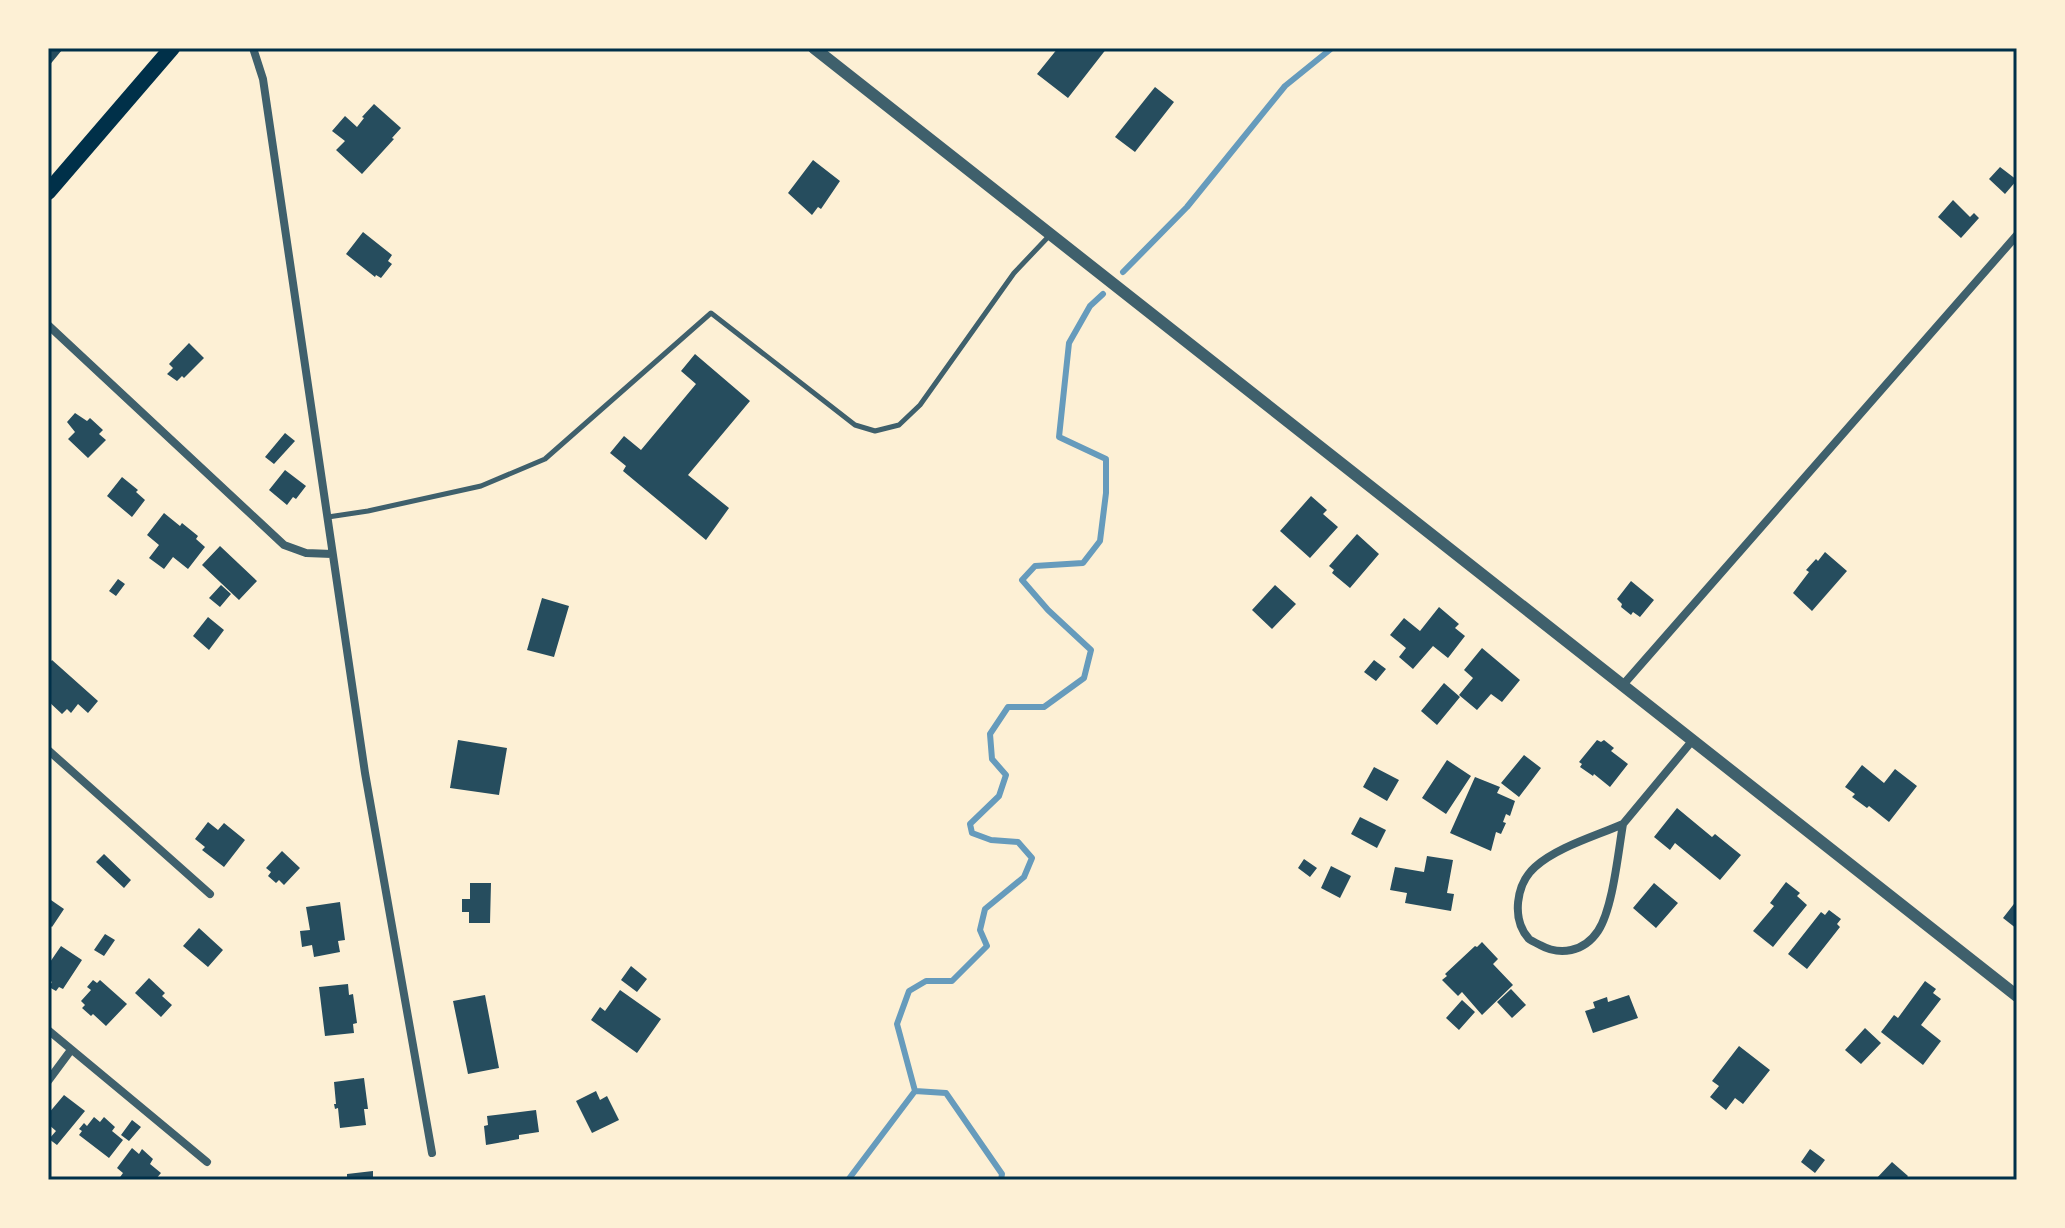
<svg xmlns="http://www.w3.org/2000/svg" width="2065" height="1228" font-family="'Space Grotesk',sans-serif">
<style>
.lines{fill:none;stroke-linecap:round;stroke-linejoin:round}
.stream{stroke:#669bbc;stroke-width:6}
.building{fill:#264d5e}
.service{stroke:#3f606c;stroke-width:5}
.minor{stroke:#3f606c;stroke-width:8}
.tertiary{stroke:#3f606c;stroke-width:12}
.trunk{stroke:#003049;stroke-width:16}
.neatline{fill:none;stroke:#003049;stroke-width:3}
</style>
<rect width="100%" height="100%" fill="#fdf0d5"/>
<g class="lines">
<path class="stream" d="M1123,272l64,-65 98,-121 47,-38
M915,1091l-18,-67 12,-33 17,-10h26l35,-35 -7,-16 5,-21 39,-32 8,-19 -14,-16 -27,-2 -19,-7 -2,-9 29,-28 7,-21 -14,-16 -2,-25 18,-27h36l40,-29 7,-28 -43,-40 -26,-30 13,-14 48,-3 17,-22 6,-48v-34l-47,-22 10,-94 21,-37 13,-12
M915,1091l31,2 56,81 -1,6
M848,1180l67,-89"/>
</g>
<path class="building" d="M48,48h11l3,2 -14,17z
M1058,48h23l2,2 1,-2h23l-39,50 -31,-24z
M1155,87l19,15 -39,50 -20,-15z
M374,104l27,24 -9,10 2,1 -32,35 -26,-24 9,-9 -13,-10 13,-15 12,11 7,-9 -2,-1z
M813,160l27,21 -19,28 -3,-2 -6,8 -24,-22z
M2000,167l17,13 -12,14 -16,-15z
M1953,200l17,17 4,-4 5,5 -18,20 -23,-21z
M363,232l29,23 -4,6 4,3 -11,14 -5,-3 -1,2 -29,-23z
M189,343l15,15 -20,20 -2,-2 -5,5 -10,-7 6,-6 -4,-4z
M695,354l55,47 -62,74 41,33 -23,32 -83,-69 3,-5 -16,-13 14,-17 17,14 55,-66 -15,-13z
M75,413l12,8 3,-3 13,12 -4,4 7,6 -18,18 -20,-19 7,-7 -8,-10z
M285,433l10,8 -21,23 -9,-7z
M285,470l21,16 -10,13 -3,-2 -6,8 -18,-15z
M122,477l16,13 -2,2 9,8 -13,17 -25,-21z
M1311,496l16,14 -4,4 15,13 -28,31 -30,-27z
M164,513l16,13 2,-3 16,13 -2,3 9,8 -17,22 -15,-12 -9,12 -15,-11 10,-13 -12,-10z
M1357,534l22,20 -29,34 -18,-15 2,-3 -5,-4z
M220,546l37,35 -18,19 -37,-35z
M1825,552l22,19 -35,40 -19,-18 16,-21 -3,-2 10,-11 2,2z
M118,579l7,5 -9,12 -7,-5z
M1631,581l23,19 -14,17 -7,-5 -2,3 -10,-8 1,-3 -5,-5z
M221,585l10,9 -11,13 -11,-9z
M1275,585l21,19 -24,25 -20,-19z
M542,598l27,8 -15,51 -27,-7z
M1439,607l20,17 -4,4 10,8 -17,22 -15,-12 -20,23 -14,-12 7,-9 -16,-13 14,-17 16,13z
M208,617l16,13 -15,20 -16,-14z
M1482,648l38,32 -18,22 -11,-8 -14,16 -18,-15 14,-17 -9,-8z
M52,660l46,41 -10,12 -10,-9 -7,9 -4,-4 -5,5 -14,-13v-36z
M1374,660l12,9 -10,12 -12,-9z
M1444,683l16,14 -23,28 -16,-14z
M458,740l49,8 -8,47 -49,-7z
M1597,740l4,2 3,-2 10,8 -3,3 17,13 -18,23 -16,-13 -1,2 -13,-9 2,-3 -3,-2z
M1524,755l17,13 -22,29 -18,-14z
M1447,760l24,16 -25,38 -24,-16z
M1862,765l22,18 11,-14 22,17 -28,36 -20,-16 -2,2 -15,-11 3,-3 -10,-7z
M1374,767l25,13 -12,21 -24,-14z
M1475,777l25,10 -3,6 18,8 -5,15 -4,-2 -3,8 3,1 -5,11 -5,-2 -5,19 -41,-18z
M1677,808l35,29 3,-3 26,21 -21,25 -45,-37 -5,7 -16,-13z
M1360,817l26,13 -9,18 -26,-14z
M208,822l10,8 6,-7 21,17 -21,27 -22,-17 3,-3 -10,-8z
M282,851l18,17 -16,17 -5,-5 -3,3 -8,-7 3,-4 -5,-4z
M104,854l27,26 -7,8 -28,-26z
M1427,856l26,4 -6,33 7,1 -3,17 -46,-8 2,-10 -17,-3 5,-23 29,5z
M1304,859l13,9 -7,9 -12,-9z
M1331,866l20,10 -11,22 -19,-10z
M1786,882l14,11 -3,3 10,9 -34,42 -20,-16 21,-25 -4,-3z
M470,883h21l-1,40h-21v-11h-7v-13h8z
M1654,883l24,20 -22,25 -23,-20z
M48,898l16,11 -12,18 -4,-3z
M2017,900v29l-14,-11z
M340,902l5,38 -7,1 2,11 -26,5 -2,-12 -10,2 -2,-16 10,-1 -4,-23z
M1829,910l12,9 -4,5 3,3 -33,42 -19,-15 33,-42 4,3z
M199,928l24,22 -15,17 -25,-21z
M105,934l10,6 -11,16 -10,-6z
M1482,942l16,17 -5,5 20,21 -31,30 -20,-23 -4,4 -16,-16 5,-4 -2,-2 30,-28 2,1z
M61,946l21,14 -19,29 -4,-2 -3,4 -7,-4 3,-5 -4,-3v-14z
M631,966l16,13 -10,13 -16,-12z
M149,978l16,15 -3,3 10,9 -11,12 -26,-24z
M93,980l4,3 3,-3 27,24 -21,22 -13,-12 -2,2 -9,-8 3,-3 -4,-4 10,-11 -4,-3z
M1925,981l11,8 -3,4 8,6 -20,26 20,16 -18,24 -42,-33 13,-17 4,3z
M348,984l1,11 4,-1 4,29 -4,1 1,9 -29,3 -6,-49z
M1511,989l15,16 -14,13 -15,-16z
M620,990l41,29 -24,34 -46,-33 9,-13 5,4z
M485,995l14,73 -31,6 -15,-73z
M1629,995l9,23 -45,15 -8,-22 10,-3 -2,-6 14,-5 1,5z
M1462,1000l13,12 -16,18 -13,-12z
M1865,1028l16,15 -20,21 -16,-14z
M1739,1046l31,24 -27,34 -8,-6 -9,12 -16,-13 9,-11 -7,-5z
M364,1078l4,31h-4l2,16 -26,3 -2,-20 -3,1 -1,-5h2l-2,-22z
M596,1091l4,9 7,-4 12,24 -27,13 -16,-32z
M64,1095l21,16 -28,34 -8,-6 7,-8 -8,-7v-10z
M536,1110l3,22 -20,3v4l-33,6 -2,-19 4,-1 -1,-9z
M94,1117l6,5 4,-5 11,10 -3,4 11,9 -14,18 -30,-23 3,-4 -3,-2 5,-6 3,3z
M132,1120l9,7 -12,14 -8,-6z
M132,1148l7,6 3,-5 11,10 -3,5 11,9 -6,7h-37l5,-7 -6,-5z
M1810,1149l15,11 -10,13 -14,-11z
M1892,1162l16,14 -3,4h-30z
M373,1171v9h-26v-6z"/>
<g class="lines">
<path class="service" d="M328,517l40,-6 113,-25 64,-27 166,-146 144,112 20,6 24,-6 21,-20 94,-132 36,-38"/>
<path class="minor" d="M253,48l10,31 102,694 67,380
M48,325l236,220 22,8 26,1
M1622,686l395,-451
M48,750l162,144
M1623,824c-5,29 -10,84 -25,107 -14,21 -38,25 -58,14 -2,-1 -10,-5 -11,-6 -18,-20 -13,-55 6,-72 22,-20 61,-31 88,-43z
M1623,824l69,-83
M48,1030l159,132
M48,1081l23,-31"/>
<path class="tertiary" d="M814,48l1203,948"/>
<path class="trunk" d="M48,192l124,-144"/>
</g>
<rect width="2065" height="1228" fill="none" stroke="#fdf0d5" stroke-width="100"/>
<rect x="50" y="50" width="1965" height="1128" class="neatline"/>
</svg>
